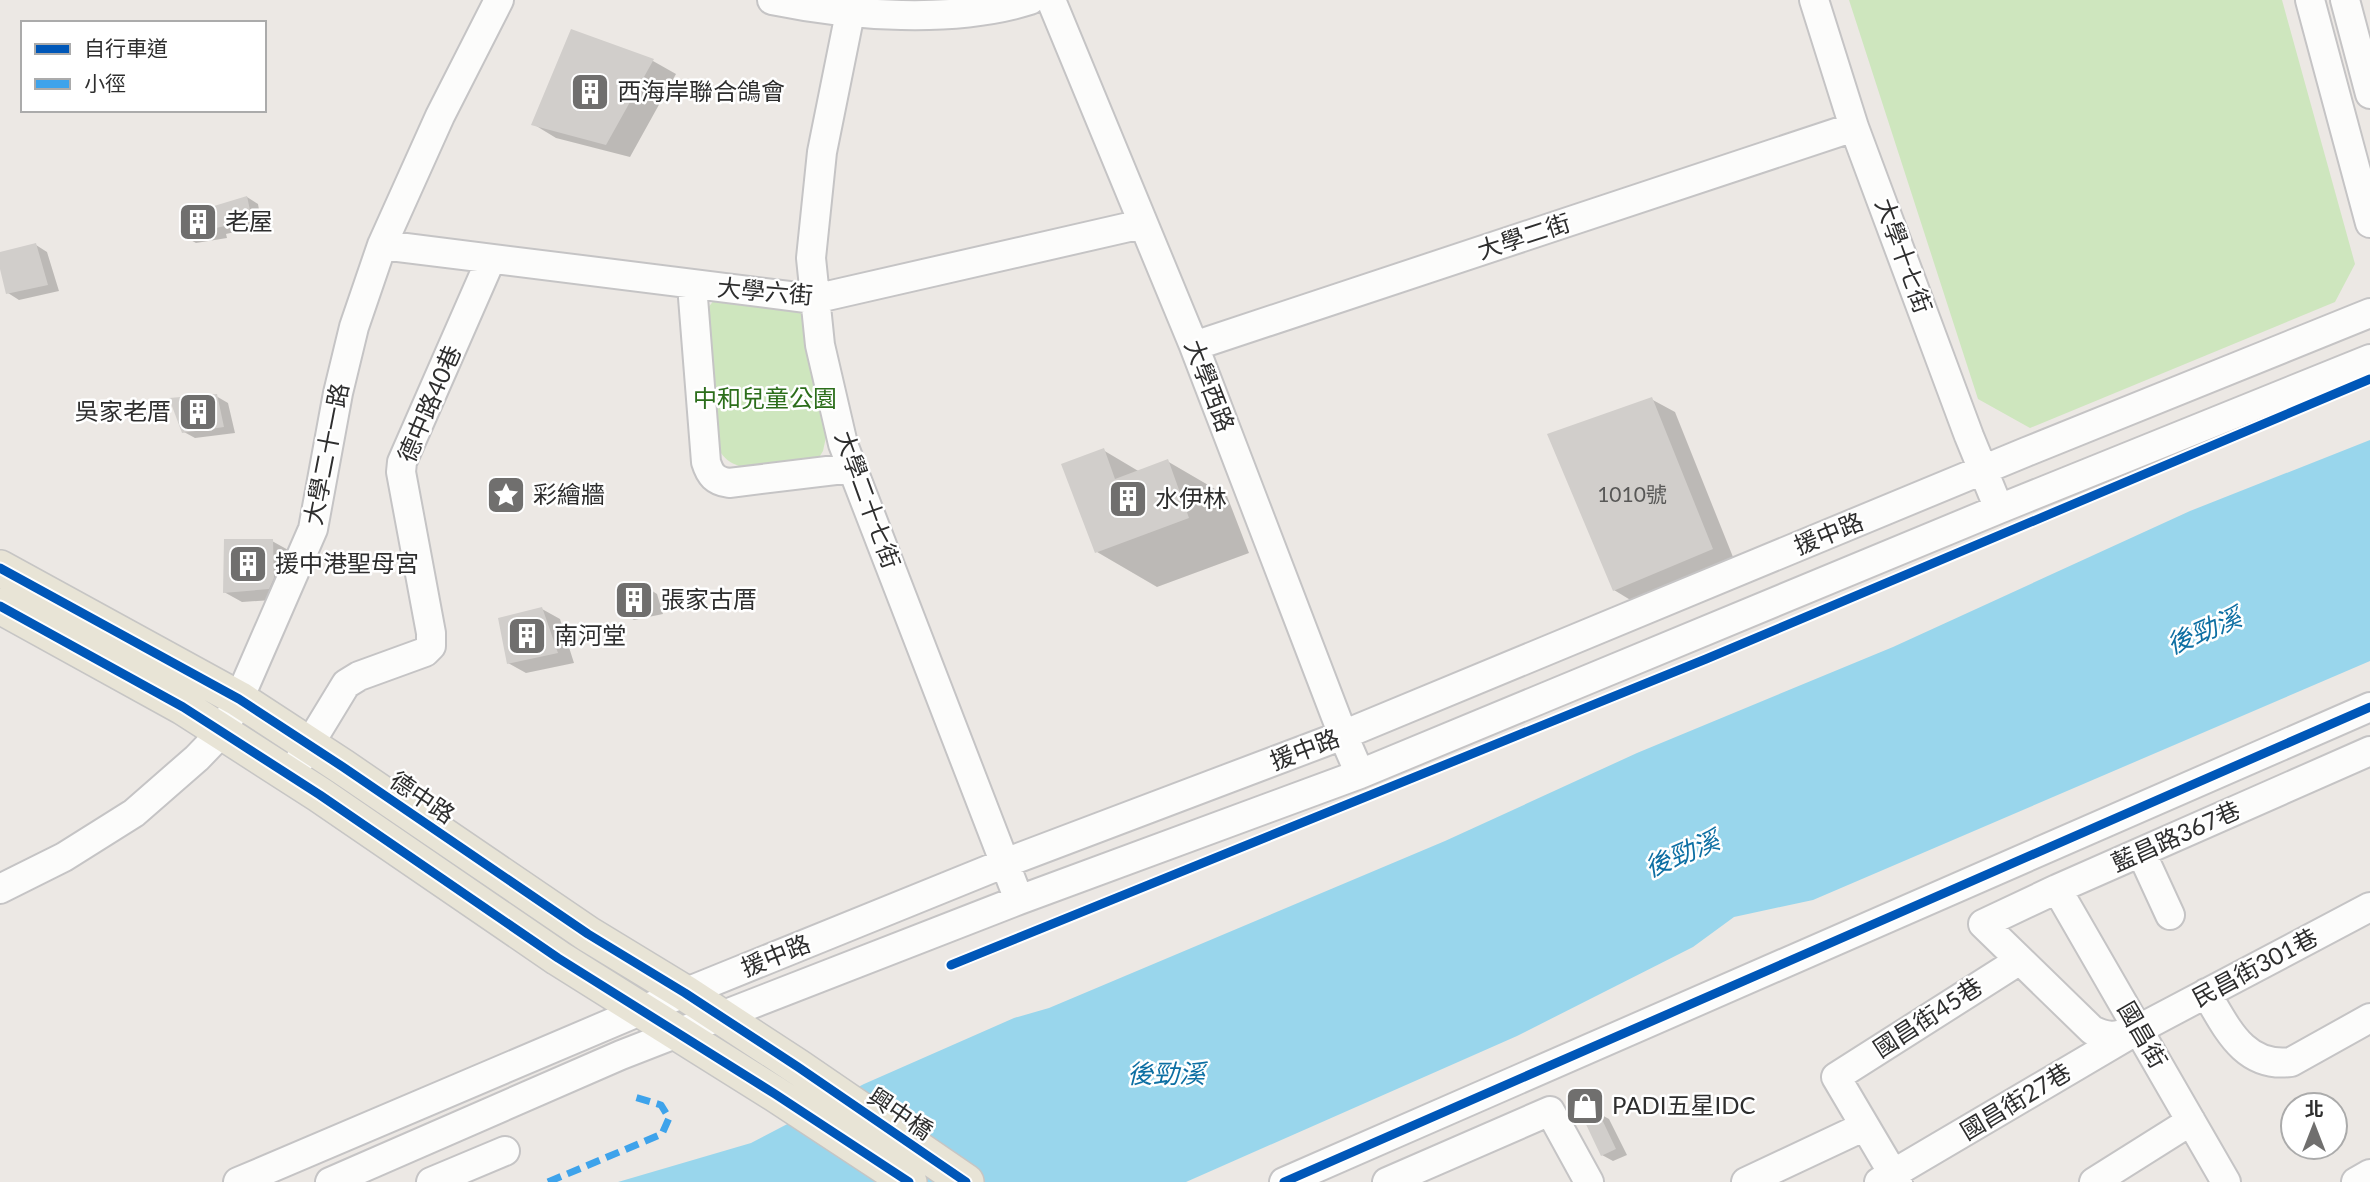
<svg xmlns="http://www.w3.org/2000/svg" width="2370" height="1182" font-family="Lato,'Noto Sans TC',sans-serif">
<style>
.green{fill:#cee6be}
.water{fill:#99d6ec}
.shadow{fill:#0003}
.building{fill:#d1cecb}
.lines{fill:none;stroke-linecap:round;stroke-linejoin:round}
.minor-casing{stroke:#c5c4c5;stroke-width:32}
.major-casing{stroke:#c6c5c4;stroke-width:38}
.minor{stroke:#fcfcfb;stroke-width:28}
.major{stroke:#e8e4d6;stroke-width:35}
.quiet{stroke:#3ea3eb;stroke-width:7;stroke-dasharray:14 7;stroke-linecap:butt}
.cycleway-casing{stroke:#fff;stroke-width:13}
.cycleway{stroke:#0057b8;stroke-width:9}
.labels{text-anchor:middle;stroke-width:5;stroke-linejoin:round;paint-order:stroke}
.number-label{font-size:21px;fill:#585857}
.poi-label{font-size:24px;fill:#2e2e2e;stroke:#fff;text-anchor:start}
.street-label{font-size:24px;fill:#2e2e2e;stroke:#fff}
.park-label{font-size:24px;fill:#2c6e1b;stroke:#fff}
.water-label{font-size:26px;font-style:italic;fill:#0d6fa3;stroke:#fff}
</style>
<rect width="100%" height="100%" fill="#ece8e4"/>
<path class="green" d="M1849,0h433l73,264 -20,38 -305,126 -52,-29z
M715,299l79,8 10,9 22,121 -3,14 -5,8 -79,7c-8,-3 -13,-6 -18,-13 -13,-23 -12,-114 -14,-144z"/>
<path class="water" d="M2370,440v221l-557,239 -79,17 -41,30 -176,89 -331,146h-568l133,-39 113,-59 150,-66 35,-10 396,-167 192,-88 256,-106 297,-136z"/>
<path class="shadow" d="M572,31l81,30 23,13 -46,83 -74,-19 -23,-14z
M247,197l11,7 4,22 -36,8 1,4 -31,5 -11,-6 30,-30z
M36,245l11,7 12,39 -40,9 -11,-7 -8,-39z
M216,396l12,7 7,30 -40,5 -11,-6z
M1651,399l24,13 60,150 -98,42 -23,-14z
M1103,450l37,22 27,-11 60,35 22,57 -92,34 -60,-35z
M272,541l18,10 -4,48 -44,3 -18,-10z
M646,587l11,7 6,20 -29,6 -12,-7z
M542,609l18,10 14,44 -48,10 -18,-10z
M1598,1113l11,6 18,36 -14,6 -11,-6z"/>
<path class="building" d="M571,29l83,30 -48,86 -75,-20z
M247,196l5,24 -36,8v4l-33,6 -3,-25 34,-7z
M36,243l12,42 -42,9 -6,-25v-17z
M217,394l7,33 -42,6 -13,-35z
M1652,397l61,152 -100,42 -66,-157z
M1104,448l11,31 53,-20 21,59 -94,35 -34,-89z
M224,539h49l1,39 -5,11 -46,4z
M646,585l7,23 -32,6 -5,-22z
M542,607l16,46 -51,11 -9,-46z
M1598,1111l18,38 -15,7 -18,-38z"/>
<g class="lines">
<g class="minor-casing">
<path id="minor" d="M772,0c78,16 181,24 258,0
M855,0l-5,13 -28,139 -11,106 9,87 23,99 176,456
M1051,0l143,346 149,389 17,39
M1814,0l40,127 115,309 30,73
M2310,0l60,223
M2345,0l25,94
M382,245l432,54 328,-75
M692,285l14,177c4,13 9,19 23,21l123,-15
M1194,346l660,-219
M290,776l56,-92 13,-8 66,-24 6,-6v-13l-30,-161 1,-10 89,-203
M2141,852l29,63
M0,889l64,-32 70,-44 63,-55 25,-26 17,-33 74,-170 25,-136 16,-66 28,-82 58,-129 59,-116
M2057,889l169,293
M2206,993c21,35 38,75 85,69l79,-44
M2139,1029c-20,6 -28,11 -47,1l-109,-106 74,-35 313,-138
M238,1182l402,-171 365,-148 338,-128 683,-283 344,-139
M330,1182l291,-127 398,-155 341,-126 639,-265 371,-150
M431,1182l74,-31
M1284,1182l1086,-475
M1387,1182l163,-71 39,71
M1746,1182l117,-55
M1879,1182l260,-153 231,-122
M1898,1182l-62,-105 184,-117
M2094,1182l97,-61
M2356,1182l14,-8"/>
</g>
<g class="major-casing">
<path id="major" d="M0,568l239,131 104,68 245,167 97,59 113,74 168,115
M0,606l183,101 39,25 98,63 238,163 217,136 134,88"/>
</g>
<use href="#minor" class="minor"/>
<use href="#major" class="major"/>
<path class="quiet" d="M548,1182l114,-48 7,-16 -8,-13 -30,-9"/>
<g class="cycleway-casing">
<path id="cycleway" d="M0,568l239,131 104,68 245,167 97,59 113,74 168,115
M0,606l183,101 39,25 98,63 238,163 217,136 134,88
M951,965l755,-306 664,-280
M1284,1182l1086,-475"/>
</g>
<use href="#cycleway" class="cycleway"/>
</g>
<defs>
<g id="building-square" transform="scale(2.0125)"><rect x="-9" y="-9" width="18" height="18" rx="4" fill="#706f6e" stroke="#fff"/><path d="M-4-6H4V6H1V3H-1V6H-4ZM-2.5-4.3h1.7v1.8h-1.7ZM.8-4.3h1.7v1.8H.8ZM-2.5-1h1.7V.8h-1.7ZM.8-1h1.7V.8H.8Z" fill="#fff"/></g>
<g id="sight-square" transform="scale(2.0125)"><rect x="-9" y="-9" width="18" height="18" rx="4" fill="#706f6e" stroke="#fff"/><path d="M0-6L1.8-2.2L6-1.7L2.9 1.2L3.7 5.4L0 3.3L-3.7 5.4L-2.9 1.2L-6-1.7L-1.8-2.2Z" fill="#fff"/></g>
<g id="shop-square" transform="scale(2.0125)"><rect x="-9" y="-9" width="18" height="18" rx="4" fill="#706f6e" stroke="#fff"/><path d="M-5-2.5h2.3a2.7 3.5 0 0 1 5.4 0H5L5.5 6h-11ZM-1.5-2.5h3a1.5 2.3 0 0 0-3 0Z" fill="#fff"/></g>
</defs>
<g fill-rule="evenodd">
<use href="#building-square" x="590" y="92"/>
<use href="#building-square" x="198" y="222"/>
<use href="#building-square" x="198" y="412"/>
<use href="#sight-square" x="506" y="495"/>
<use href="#building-square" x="1128" y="499"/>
<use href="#building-square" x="248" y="564"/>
<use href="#building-square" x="634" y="600"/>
<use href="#building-square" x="527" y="636"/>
<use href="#shop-square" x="1585" y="1106"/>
</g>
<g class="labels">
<g class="number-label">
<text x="1632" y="502">1010號</text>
</g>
<g class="poi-label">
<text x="617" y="100">西海岸聯合鴿會</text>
<text x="225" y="230">老屋</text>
<text x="171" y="420" text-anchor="end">吳家老厝</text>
<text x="533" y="503">彩繪牆</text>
<text x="1155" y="507">水伊林</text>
<text x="275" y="572">援中港聖母宮</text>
<text x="661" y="608">張家古厝</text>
<text x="554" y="644">南河堂</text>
<text x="1612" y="1114">PADI五星IDC</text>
</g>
<g class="street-label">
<text transform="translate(1524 237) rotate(-18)" y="8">大學二街</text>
<text transform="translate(1903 256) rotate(70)" y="8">大學十七街</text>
<text transform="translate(765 292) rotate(5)" y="8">大學六街</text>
<text transform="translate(1209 386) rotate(69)" y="8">大學西路</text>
<text transform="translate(430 404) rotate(-67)" y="8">德中路40巷</text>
<text transform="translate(327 454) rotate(-79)" y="8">大學二十一路</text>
<text transform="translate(867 500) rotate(70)" y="8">大學二十七街</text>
<text transform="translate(1829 534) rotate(-22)" y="8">援中路</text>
<text transform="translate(1305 750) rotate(-21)" y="8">援中路</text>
<text transform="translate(422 798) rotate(34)" y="8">德中路</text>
<text transform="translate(2176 837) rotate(-24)" y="8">藍昌路367巷</text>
<text transform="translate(776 956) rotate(-22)" y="8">援中路</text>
<text transform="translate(2255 968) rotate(-28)" y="8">民昌街301巷</text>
<text transform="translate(1928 1018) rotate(-33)" y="8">國昌街45巷</text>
<text transform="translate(2142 1035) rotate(60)" y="8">國昌街</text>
<text transform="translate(2016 1102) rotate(-31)" y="8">國昌街27巷</text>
<text transform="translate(900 1114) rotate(34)" y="8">興中橋</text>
</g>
<g class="park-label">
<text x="765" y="407">中和兒童公園</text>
</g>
<g class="water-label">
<text transform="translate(2204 631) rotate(-23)" y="9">後勁溪</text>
<text transform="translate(1682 854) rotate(-23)" y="9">後勁溪</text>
<text x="1166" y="1083">後勁溪</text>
</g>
</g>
<rect x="21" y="21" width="245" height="91" fill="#ffffff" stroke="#ababab" stroke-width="2"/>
<rect x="35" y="44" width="35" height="10" fill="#0057b8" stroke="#ababab" stroke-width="2"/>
<text x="84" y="56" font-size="21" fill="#2e2e2e">自行車道</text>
<rect x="35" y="79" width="35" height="10" fill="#3ea3eb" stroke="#ababab" stroke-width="2"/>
<text x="84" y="91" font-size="21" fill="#2e2e2e">小徑</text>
<g transform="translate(2314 1126)"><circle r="33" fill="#ffffff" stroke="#ababab" stroke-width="2"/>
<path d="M0-5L12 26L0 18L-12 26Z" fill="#706f6e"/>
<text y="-10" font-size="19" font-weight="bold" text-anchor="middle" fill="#2e2e2e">北</text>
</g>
</svg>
